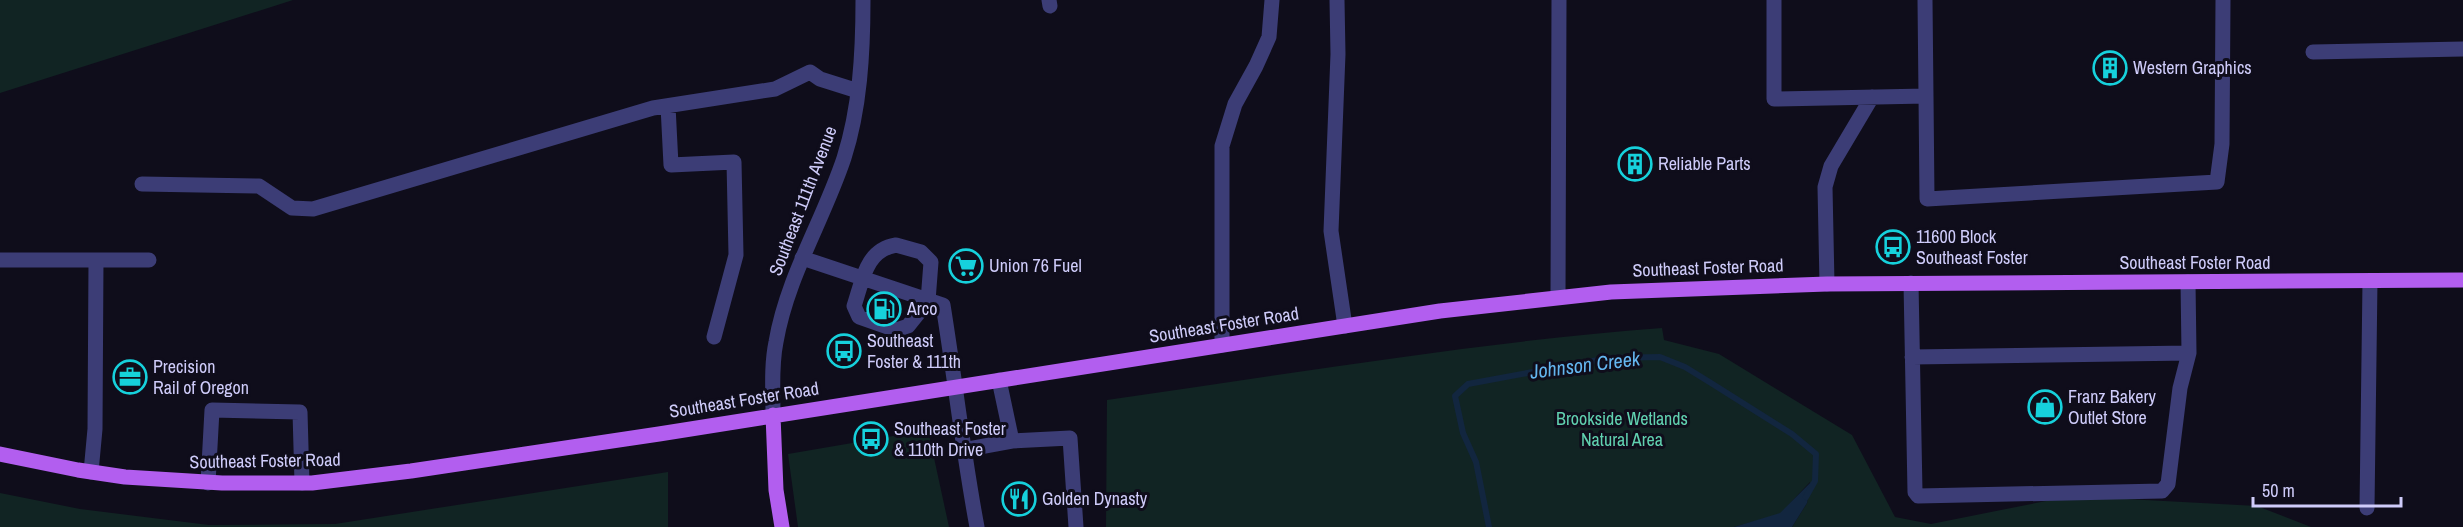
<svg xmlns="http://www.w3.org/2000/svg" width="2463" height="527" font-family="'Archivo Narrow',sans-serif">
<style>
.green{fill:#112423}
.water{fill:#12263f}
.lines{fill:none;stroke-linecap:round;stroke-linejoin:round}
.stream{stroke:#12263f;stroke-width:6}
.minor{stroke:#3c3d76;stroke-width:15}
.major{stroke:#b25eef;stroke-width:15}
.labels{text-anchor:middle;stroke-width:6;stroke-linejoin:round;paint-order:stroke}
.poi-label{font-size:18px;fill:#cfccfa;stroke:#0f0d1b;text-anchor:start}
.street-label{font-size:18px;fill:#cfccfa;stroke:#0f0d1b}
.park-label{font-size:18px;fill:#61d1b0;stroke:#0f0d1b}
.water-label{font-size:20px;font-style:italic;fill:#64b6f0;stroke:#0f0d1b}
</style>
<rect width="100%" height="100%" fill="#0f0d1b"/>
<path class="green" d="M0,0h293l-293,93z
M1662,328l2,12 55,14 133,81 43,82 36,7 140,-28 186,10 54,21h-519l15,-24 3,-21 -30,32 -46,13h-628l1,-127c185,-26 369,-58 555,-72z
M928,430l21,97h-151l-10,-73z
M668,472v55h-668v-34l80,16 129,16 126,-1z"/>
<path class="water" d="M1811,482l-4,21 -15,24h-58l46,-14z"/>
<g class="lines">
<path class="stream" d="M1489,527l-13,-65 -13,-29 -8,-37 13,-12 141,-26 51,-1 25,10 26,16 81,51 24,20 -1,27 -9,16"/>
<path class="minor" d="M1049,0l1,6
M1337,0l1,54 -7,177 14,95
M1774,0v99l152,-3 -1,-96
M2313,52l150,-3
M1926,96l1,103 290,-17 5,-38 1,-144
M668,106l3,59 63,-3 2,93 -22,82
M142,184l117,2 33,22 21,1 340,-101 122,-19 35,-17 10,7 38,12
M896,245l25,7 10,10 -3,39 -20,25 -12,4 -37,-13 -5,-11c9,-27 12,-56 42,-61z
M802,258l141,47c12,74 20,148 34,222
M0,260h149
M1911,283l4,209 3,4 244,-5 6,-7 12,-96 9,-35
M1827,284l-2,-97 6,-21 41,-69
M1558,297l1,-297
M1222,345v-199l13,-42 21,-38 13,-29 3,-37
M1912,357l277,-4 -1,-71
M999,380l13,61 58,-3 6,89
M773,415c0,-24 -2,-49 3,-73 11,-65 47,-121 68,-184 16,-50 19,-105 19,-158
M963,450l49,-9
M91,472l4,-43 1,-169
M208,483l4,-73 88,2 2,71
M2367,508l3,-227"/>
<path class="major" d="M773,415l3,75 6,37
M0,454l78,16 47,7 97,6h90l99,-12 248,-37 781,-123 171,-19 216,-8 636,-4"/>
</g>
<defs>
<g id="building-ring" transform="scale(1.725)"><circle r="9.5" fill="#0f0d1b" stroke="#16d1dc" stroke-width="1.5"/><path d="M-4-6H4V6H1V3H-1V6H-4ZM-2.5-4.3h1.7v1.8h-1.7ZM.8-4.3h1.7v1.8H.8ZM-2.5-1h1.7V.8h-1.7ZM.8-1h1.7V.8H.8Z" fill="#16d1dc"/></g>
<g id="bus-ring" transform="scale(1.725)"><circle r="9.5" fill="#0f0d1b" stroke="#16d1dc" stroke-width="1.5"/><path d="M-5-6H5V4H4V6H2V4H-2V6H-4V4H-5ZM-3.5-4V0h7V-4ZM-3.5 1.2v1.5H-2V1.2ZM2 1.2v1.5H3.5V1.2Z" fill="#16d1dc"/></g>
<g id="supermarket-ring" transform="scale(1.725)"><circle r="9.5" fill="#0f0d1b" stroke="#16d1dc" stroke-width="1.5"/><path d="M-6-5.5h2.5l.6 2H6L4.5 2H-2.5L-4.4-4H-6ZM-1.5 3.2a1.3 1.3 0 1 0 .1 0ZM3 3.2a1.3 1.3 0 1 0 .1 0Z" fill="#16d1dc"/></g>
<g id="fuel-ring" transform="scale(1.725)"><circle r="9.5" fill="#0f0d1b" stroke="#16d1dc" stroke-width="1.5"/><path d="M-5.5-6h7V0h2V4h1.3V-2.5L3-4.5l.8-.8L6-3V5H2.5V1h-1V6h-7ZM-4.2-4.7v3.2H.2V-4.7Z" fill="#16d1dc"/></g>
<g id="office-ring" transform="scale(1.725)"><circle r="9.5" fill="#0f0d1b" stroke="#16d1dc" stroke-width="1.5"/><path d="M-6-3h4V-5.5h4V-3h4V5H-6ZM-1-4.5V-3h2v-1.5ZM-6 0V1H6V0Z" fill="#16d1dc"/></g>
<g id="shop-ring" transform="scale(1.725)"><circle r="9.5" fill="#0f0d1b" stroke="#16d1dc" stroke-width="1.5"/><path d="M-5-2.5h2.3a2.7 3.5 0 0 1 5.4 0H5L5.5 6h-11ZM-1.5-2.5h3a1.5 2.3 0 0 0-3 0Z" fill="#16d1dc"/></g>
<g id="restaurant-ring" transform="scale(1.725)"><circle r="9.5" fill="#0f0d1b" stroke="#16d1dc" stroke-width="1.5"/><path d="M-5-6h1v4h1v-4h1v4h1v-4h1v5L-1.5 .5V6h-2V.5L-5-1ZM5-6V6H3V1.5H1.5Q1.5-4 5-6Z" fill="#16d1dc"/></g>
</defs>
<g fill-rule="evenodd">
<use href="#building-ring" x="2110" y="68"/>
<use href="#building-ring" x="1635" y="164"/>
<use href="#bus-ring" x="1893" y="247"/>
<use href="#supermarket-ring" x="966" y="266"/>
<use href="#fuel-ring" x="884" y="309"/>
<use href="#bus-ring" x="844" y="351"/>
<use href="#office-ring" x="130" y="377"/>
<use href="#shop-ring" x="2045" y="407"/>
<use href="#bus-ring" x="871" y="439"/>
<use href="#restaurant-ring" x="1019" y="499"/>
</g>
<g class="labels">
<g class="poi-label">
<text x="2133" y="74">Western Graphics</text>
<text x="1658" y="170">Reliable Parts</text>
<text x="1916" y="243">11600 Block<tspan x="1916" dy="21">Southeast Foster</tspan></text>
<text x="989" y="272">Union 76 Fuel</text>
<text x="907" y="315">Arco</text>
<text x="867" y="347">Southeast<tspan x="867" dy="21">Foster &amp; 111th</tspan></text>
<text x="153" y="373">Precision<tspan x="153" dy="21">Rail of Oregon</tspan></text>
<text x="2068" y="403">Franz Bakery<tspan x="2068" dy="21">Outlet Store</tspan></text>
<text x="894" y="435">Southeast Foster<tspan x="894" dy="21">&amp; 110th Drive</tspan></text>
<text x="1042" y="505">Golden Dynasty</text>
</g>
<g class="street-label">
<text transform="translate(803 201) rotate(-69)" y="6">Southeast 111th Avenue</text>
<text x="2195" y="269">Southeast Foster Road</text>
<text transform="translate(1708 268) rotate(-2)" y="6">Southeast Foster Road</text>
<text transform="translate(1224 325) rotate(-9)" y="6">Southeast Foster Road</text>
<text transform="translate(744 400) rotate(-9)" y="6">Southeast Foster Road</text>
<text transform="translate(265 461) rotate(-1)" y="6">Southeast Foster Road</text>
</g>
<g class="park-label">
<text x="1622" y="425">Brookside Wetlands<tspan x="1622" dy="21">Natural Area</tspan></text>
</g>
<g class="water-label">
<text transform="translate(1585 365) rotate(-7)" y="7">Johnson Creek</text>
</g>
</g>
<path d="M2253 497v9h148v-9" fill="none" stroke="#cfccfa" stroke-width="3"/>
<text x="2262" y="497" font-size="18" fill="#cfccfa" stroke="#0f0d1b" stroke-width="4.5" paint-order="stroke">50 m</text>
</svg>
